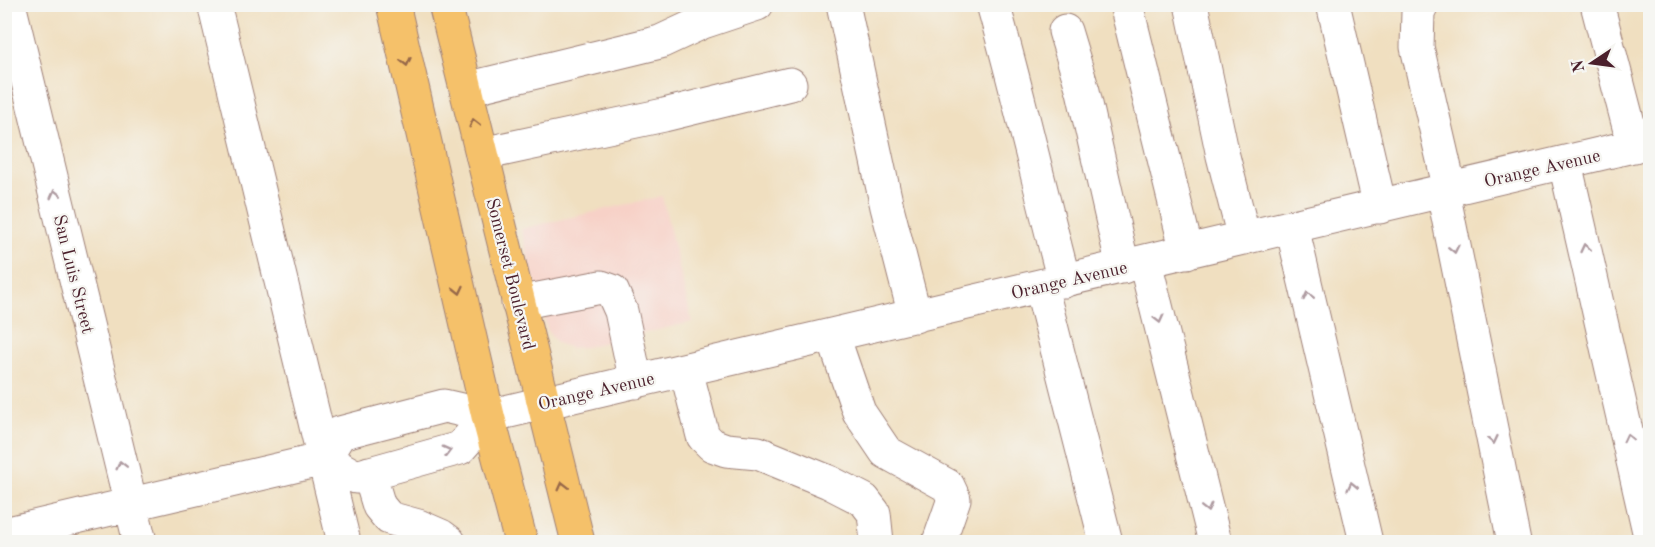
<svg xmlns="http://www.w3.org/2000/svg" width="1655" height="547" font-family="'Old Standard TT',serif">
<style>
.built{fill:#f7d1c7}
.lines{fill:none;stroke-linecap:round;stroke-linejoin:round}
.minor-casing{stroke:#9d7f76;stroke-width:35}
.major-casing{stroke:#9d7f76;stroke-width:35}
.minor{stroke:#fff;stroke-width:33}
.major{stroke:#f5c16b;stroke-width:33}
.oneway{stroke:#976848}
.oneway2{stroke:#ae9aa0}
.labels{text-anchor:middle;stroke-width:4.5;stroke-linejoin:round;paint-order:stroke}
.street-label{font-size:18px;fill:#4a1f2b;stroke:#f6f6f2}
</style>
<rect width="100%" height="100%" fill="#f6f6f2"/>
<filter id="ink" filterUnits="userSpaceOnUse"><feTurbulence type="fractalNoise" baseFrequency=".0167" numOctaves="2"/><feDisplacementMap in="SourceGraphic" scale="12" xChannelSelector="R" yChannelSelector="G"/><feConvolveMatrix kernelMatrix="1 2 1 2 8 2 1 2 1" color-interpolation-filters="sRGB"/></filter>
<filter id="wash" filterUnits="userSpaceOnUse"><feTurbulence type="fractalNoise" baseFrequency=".008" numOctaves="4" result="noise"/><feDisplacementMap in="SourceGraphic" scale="24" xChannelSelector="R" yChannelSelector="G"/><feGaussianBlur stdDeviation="1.35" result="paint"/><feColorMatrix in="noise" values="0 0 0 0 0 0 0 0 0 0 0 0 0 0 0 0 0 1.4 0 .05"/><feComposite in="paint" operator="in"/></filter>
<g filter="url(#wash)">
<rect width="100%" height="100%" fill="#f0dfc0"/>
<path class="built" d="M662,196l30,126 -107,25 -15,1 -13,-5 -9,-11 -4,-14 -23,-89z"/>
</g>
<g filter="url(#ink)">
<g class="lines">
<g class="minor-casing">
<path id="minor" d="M9,4l131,538
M214,4l130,538
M843,4l44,203 28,109
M993,4c26,92 47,185 71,277
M1126,4l61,248
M1191,4l32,152 21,82
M1333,4l47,203
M1422,4l-4,8 -1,35 33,143
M1597,4l37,142
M1065,31l18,60 40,176
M466,89l194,-47 43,-20 54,-18
M482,154l182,-39 126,-31
M1565,163l85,373
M1443,192l71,350
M1292,227l74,315
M1145,262l70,280
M1041,286l65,256
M518,303l83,-16 11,4 9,20 15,71
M833,336l26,76 27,40 62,34 6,13 -15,43
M686,370l17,66 9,9 14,5 32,3 71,29 35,18 10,13 3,29
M324,459l16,-26 104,-27 44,10 1162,-274
M369,473l10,33 10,12 29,8 23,10 8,6
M4,534l320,-75 32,18 104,-29 28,-32"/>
</g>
<g class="major-casing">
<path id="major" d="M393,4l95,412 33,126
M445,4l133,538"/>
</g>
<use href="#minor" class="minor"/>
<use href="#major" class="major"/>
</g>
<defs><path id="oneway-chevron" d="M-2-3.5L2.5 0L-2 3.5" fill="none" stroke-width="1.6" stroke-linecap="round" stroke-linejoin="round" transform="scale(1.5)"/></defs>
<g class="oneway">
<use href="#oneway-chevron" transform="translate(406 62) rotate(77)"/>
<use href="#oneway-chevron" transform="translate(474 123) rotate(-104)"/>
<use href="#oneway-chevron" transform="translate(459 290) rotate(77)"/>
<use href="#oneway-chevron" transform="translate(563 486) rotate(-104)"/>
</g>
<g class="oneway2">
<use href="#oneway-chevron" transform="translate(55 194) rotate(-104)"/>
<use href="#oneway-chevron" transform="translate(1585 248) rotate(-103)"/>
<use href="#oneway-chevron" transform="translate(1454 249) rotate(78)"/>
<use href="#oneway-chevron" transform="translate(1308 296) rotate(-103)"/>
<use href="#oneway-chevron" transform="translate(1159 319) rotate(76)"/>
<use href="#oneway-chevron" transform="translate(1628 438) rotate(-103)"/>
<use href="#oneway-chevron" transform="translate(1493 440) rotate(78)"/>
<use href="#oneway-chevron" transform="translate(447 451) rotate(-15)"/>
<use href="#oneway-chevron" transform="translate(121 465) rotate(-104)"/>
<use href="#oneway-chevron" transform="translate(1352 486) rotate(-103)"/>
<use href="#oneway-chevron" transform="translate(1207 508) rotate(76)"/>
</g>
</g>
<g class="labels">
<g class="street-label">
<text transform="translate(1542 168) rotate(-13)" y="6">Orange Avenue</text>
<text transform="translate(74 274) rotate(76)" y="6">San Luis Street</text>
<text transform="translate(511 274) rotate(76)" y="6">Somerset Boulevard</text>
<text transform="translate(1069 280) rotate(-13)" y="6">Orange Avenue</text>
<text transform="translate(596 391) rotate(-13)" y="6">Orange Avenue</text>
</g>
</g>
<rect width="1655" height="547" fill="none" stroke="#f6f6f2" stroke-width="24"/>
<g transform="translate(1592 63) rotate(257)" stroke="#f6f6f2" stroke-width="4.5" paint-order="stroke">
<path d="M0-4.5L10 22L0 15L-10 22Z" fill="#4a1f2b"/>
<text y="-9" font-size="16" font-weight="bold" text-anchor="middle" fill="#4a1f2b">N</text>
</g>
</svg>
